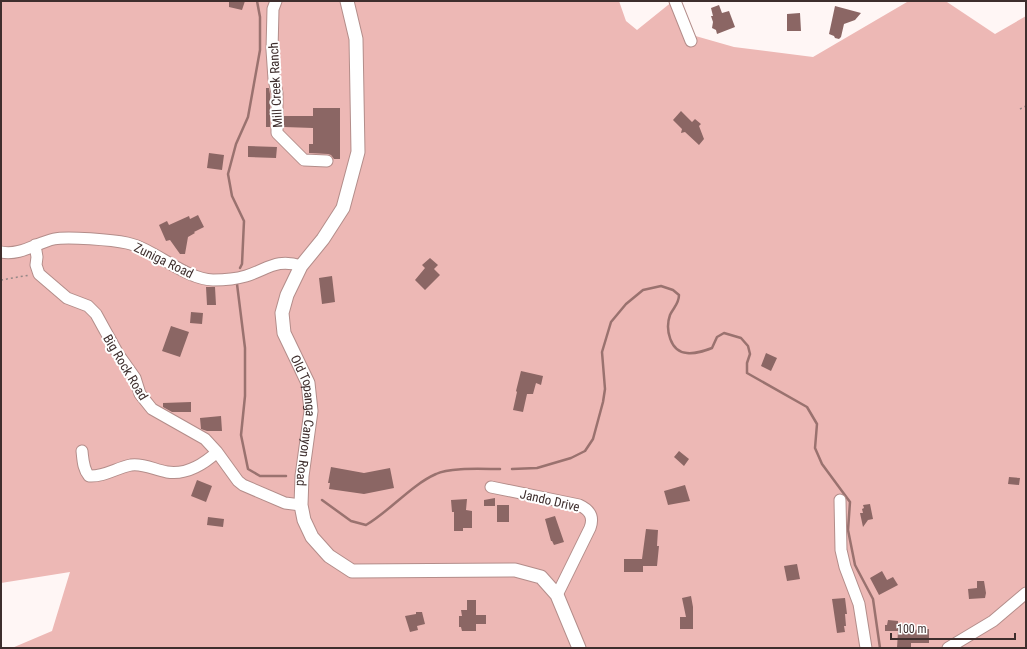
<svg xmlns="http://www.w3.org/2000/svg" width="1027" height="649" font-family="'Roboto Condensed',sans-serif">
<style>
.green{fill:#edb8b5}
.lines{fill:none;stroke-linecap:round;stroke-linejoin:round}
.stream{stroke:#9a726f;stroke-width:2.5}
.building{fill:#8b6664}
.minor-casing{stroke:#b38d8a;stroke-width:13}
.major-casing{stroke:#b38d8a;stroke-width:15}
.path{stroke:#958887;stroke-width:1.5;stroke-dasharray:2 3;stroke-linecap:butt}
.minor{stroke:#fff;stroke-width:11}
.major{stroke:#fff;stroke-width:13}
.labels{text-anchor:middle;stroke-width:4;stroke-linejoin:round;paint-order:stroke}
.street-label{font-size:13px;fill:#3e2e2d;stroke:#fff}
</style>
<rect width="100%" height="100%" fill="#fff6f5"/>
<path class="green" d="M1,1h618l7,20 11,9 36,-29 19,34 42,12 79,10 94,-55h40l48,32 31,-18v632h-1014l40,-17 18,-59 -69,11v65z"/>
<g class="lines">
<path class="stream" d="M240,268l2,-4 2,-43 -12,-25 -4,-22 8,-30 12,-27 12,-67v-33l-3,-16
M237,284l8,64v48l-4,39 7,34 12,7h26
M512,469l25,-1 34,-10 14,-7 8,-12 10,-37 2,-13 -3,-37 9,-30 15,-18 17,-14 18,-4 12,4 6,5c0,9 -6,13 -9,20 -5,14 0,37 17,38 9,1 17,-2 25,-5l5,-11 7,-4 17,5 7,8 2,8 -3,9v10l60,34 10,17 -2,24 7,16 28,38 -2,28 7,35 18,34 7,49
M322,500l29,21 15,4c24,-14 45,-40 70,-51 13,-7 48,-5 64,-5"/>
</g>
<path class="building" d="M229,1h16l-3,9 -13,-3z
M719,5l3,8 7,-2 6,16 -18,7 -1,-4 -4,-2 1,-6 -2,-6h2l-2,-8z
M835,6l26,7 -6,7 -11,4 -3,13 -2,2 -4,-1 -1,-2 -5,-2z
M800,13l1,18h-14v-17z
M266,88h3l1,6v33h-4z
M313,108h27v51h-6l-3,-4 -3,-1 -19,-1v-9h4v-16l-29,-1v-11h29z
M681,111l11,11 3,-3 6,5 -2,2 5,13 -5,6 -14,-13 -4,1 1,-4 -9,-9z
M248,146l29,1 -1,11 -28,-1z
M209,153l15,2 -2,15 -15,-2z
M198,215l6,12 -10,5 1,1 -7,4 -3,17h-5l-10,-14 -4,1 -7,-16 8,-4 2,4 20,-9 1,3z
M430,258l8,7 -4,4 6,6 -15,15 -10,-10 10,-12 -3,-3z
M332,276l3,26 -13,2 -3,-26z
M206,287h9l1,18h-9z
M191,312l12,1 -1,11 -12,-1z
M171,326l18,6 -9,25 -18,-6z
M766,353l11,5 -6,13 -10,-5z
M521,371l22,5 -2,9 -5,-2 -3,11h-6l-4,18 -10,-2 4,-18 -1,-1z
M191,402v10h-19l-9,-5v-4z
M221,416l1,15h-15l-6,-2 -1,-11z
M679,451l10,8 -5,7 -10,-9z
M331,467l33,6 26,-5 4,20 -30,6 -35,-5 1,-6h-2z
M1009,477l11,1 -1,7 -11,-1z
M197,480l15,6 -6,16 -15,-6z
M685,485l5,16 -22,4 -4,-14z
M495,498v8h-11v-6z
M467,499l-1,11 6,1v17h-9v3h-9v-19h-2l-1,-12z
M870,504l3,15 -5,1 -5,7 -3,-14h3l-1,-4 2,-1 -1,-3z
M497,505h12v17h-12z
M555,516l9,26 -10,3 -2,-4h-1l-6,-22z
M208,517l16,2 -1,8 -16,-2z
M646,529l12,1 -1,16h2l-2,20h-14v6h-19v-13h18z
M797,564l3,15 -13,2 -3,-15z
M882,571l5,9 6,-3 5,8 -19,10 -9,-17z
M977,581h7l2,12 -1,5 -16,1 -1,-10 9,-1z
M691,596l2,11v22h-13v-12h6l-4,-19z
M845,598l2,16h-2l1,12h-2l1,6 -8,1 -5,-34z
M467,600h9v15h10v9h-10v7h-14l-1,-4h-2v-11h3l-1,-6h6z
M416,612h6l3,12 -8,2 1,4 -8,2 -5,-16 11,-2z
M888,620l10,1v4l12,1v4l19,-1v14h-18v5h-14l1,-17h-13v-6h2z"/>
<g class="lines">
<g class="minor-casing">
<path id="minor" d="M276,1l-3,8 -1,41 2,29 3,14v40l27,27 23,1
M675,1l16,40
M35,245l2,12 -1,8 3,9 28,24 21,8 8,8 22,40 17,24 5,16 12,15 53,30 12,13 21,29 5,4 42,18 16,2
M1,252c19,4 35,-9 53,-13 13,-3 59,1 73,4 28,6 57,36 86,37 11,0 23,-1 33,-4 22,-7 31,-18 55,-10
M82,451c1,9 1,18 7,25 15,1 27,-8 42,-11 12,-2 24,5 36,7 19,3 37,-8 50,-20
M491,487l88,18c11,5 15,12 11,23l-33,67
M840,500l1,50 4,17 14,37 7,44
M948,648l45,-27 33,-28"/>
</g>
<g class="major-casing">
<g id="major">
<path id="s1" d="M347,1l9,38 2,113 -15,56 -20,31 -22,27 -14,29 -5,18 2,20 24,50 3,28 -9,65 -1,29 3,15 8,17 17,19 23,15 163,-1 26,7 16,18 22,53"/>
</g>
</g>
<path class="path" d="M1020,109l6,-3
M1,280l29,-5"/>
<use href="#minor" class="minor"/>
<use href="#major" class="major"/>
</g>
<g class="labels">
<g class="street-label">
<text transform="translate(275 85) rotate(-93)" y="5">Mill Creek Ranch</text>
<text transform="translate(164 260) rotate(26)" y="5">Zuniga Road</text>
<text transform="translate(126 367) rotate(59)" y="5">Big Rock Road</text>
<text dy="5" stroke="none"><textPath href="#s1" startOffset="445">Old Topanga Canyon Road</textPath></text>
<text transform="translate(550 500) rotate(13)" y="5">Jando Drive</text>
</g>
</g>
<rect width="1027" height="649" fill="none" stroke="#3e2e2d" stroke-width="4"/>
<path d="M891 633v6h124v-6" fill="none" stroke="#3e2e2d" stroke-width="2"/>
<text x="897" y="633" font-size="12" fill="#3e2e2d" stroke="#ffffff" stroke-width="3" paint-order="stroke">100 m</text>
</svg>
